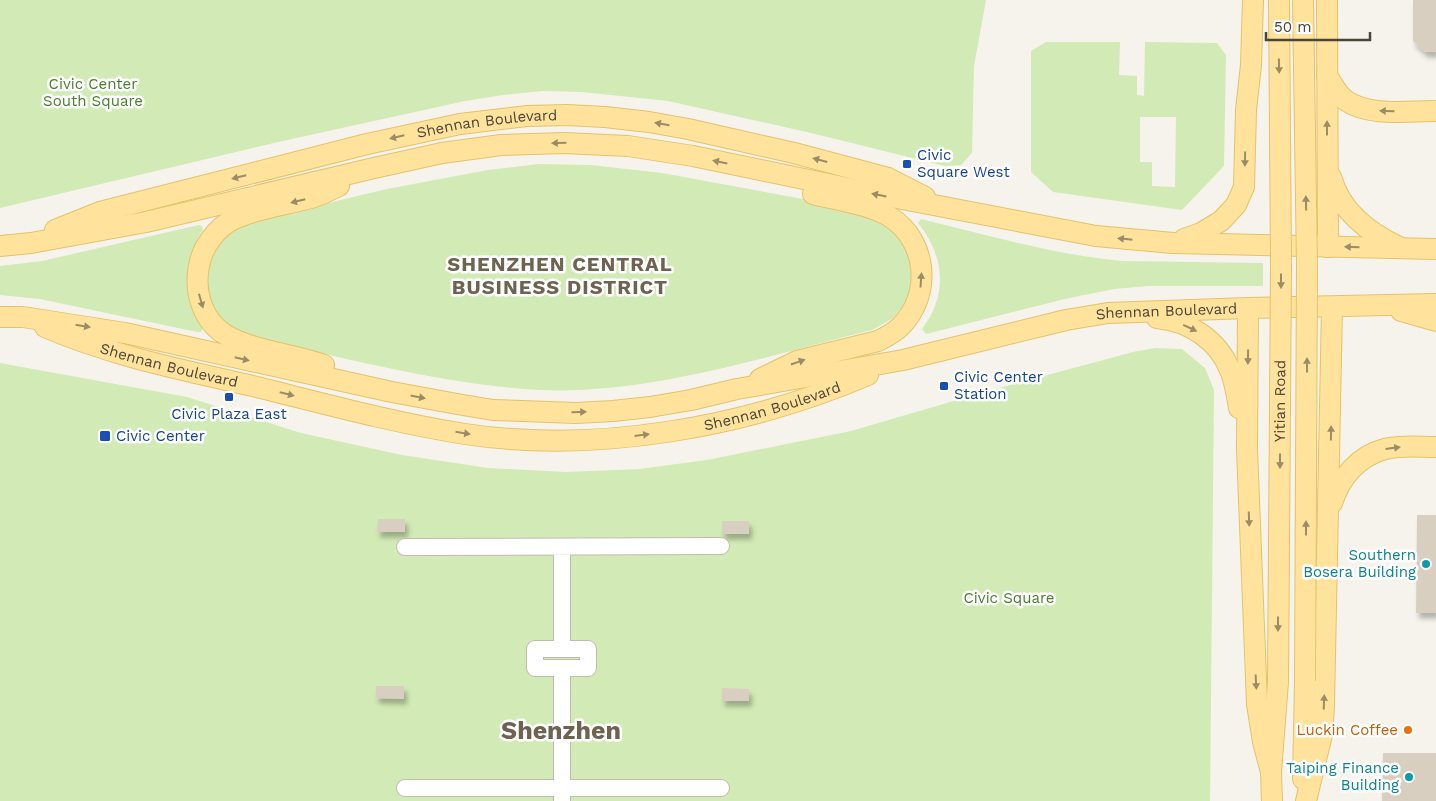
<svg xmlns="http://www.w3.org/2000/svg" width="1436" height="801" font-family="'Work Sans',sans-serif">
<style>
.green{fill:#d2eab5;fill-rule:evenodd}
.building{fill:#d8cfc1;filter:url(#shadow)}
.lines{fill:none;stroke-linecap:round;stroke-linejoin:round}
.minor-casing{stroke:#c2bbae;stroke-width:18}
.major-casing{stroke:#e6c16a;stroke-width:22}
.minor{stroke:#fff;stroke-width:16}
.major{stroke:#ffe39c;stroke-width:20}
.major-bridge-casing{stroke:#e6c16a;stroke-width:22;stroke-linecap:butt}
.major-bridge{stroke:#ffe39c;stroke-width:20}
.oneway{fill:#9c8c66}
.transit-dot{fill:#1a4fb4;stroke:#fff;stroke-width:2}
.culture-dot{fill:#0f9aa8;stroke:#fff;stroke-width:2}
.food-dot{fill:#e8710a;stroke:#fff;stroke-width:2}
.labels{text-anchor:middle;stroke-width:5;stroke-linejoin:round;paint-order:stroke}
.park-label{font-size:15px;fill:#4a7f2a;stroke:#fff}
.street-label{font-size:15px;fill:#4b4439;stroke:#fff}
.transit-label{font-size:15px;fill:#164399;stroke:#fff;text-anchor:start}
.culture-label{font-size:15px;fill:#0d838f;stroke:#fff;text-anchor:end}
.food-label{font-size:15px;fill:#c56008;stroke:#fff;text-anchor:end}
.district-label{font-size:20px;font-weight:bold;letter-spacing:1px;fill:#6e6250;stroke:#fff}
.town-label{font-size:25px;font-weight:bold;fill:#6e6250;stroke:#fff}
</style>
<defs>
<filter id="shadow"><feDropShadow dx="3" dy="5.5" stdDeviation="2.5" flood-color="#0004"/></filter>
</defs>
<rect width="100%" height="100%" fill="#f6f3ec"/>
<path class="green" d="M0,0h986l-12,66 -2,87 -11,12 -16,1 -138,-34 -139,-31 -86,-9 -40,-1 -39,4 -38,6 -187,41 -278,66z
M1046,42h74l-1,33 18,1v19l7,1 1,-54 72,1 9,12 -2,111 -42,44 -129,-18 -22,-20v-121zM1140,117h36l-1,70 -23,-1v-24h-12z
M539,164l52,1 71,8 141,26 71,18 25,17 13,31 1,18 -6,20 -15,16 -20,11c-105,26 -223,65 -332,60 -91,-5 -179,-28 -268,-48l-17,-4 -31,-14 -12,-13 -5,-16 1,-34 13,-22 23,-16 143,-34 101,-19z
M921,219c66,16 135,36 202,42l140,2v23h-115l-34,3 -49,10 -139,35 -4,-5c26,-33 23,-73 -4,-106z
M199,225l3,1 1,4c-22,30 -18,68 0,98l-2,4h-4l-157,-33 -40,-4v-29l42,-5z
M1155,348l27,1 23,19 9,22 -4,411h-1210v-438l187,34 114,36 101,22 86,13 78,4 73,-3 68,-9 144,-29 130,-38 152,-41z"/>
<path class="building" d="M1413,0h23v52h-11l-12,-11z
M1417,515h19v98h-20z
M378,519h27v13h-28z
M722,521h27v13h-27z
M376,686h28v13l-28,-1z
M722,688l27,1v12h-27z
M1383,753h53v48h-54z"/>
<g class="lines">
<g class="minor-casing">
<path id="minor" d="M405,547l316,-1
M562,547v102
M535,649h53v19h-53z
M562,668v133
M405,788h316"/>
</g>
<g class="major-casing">
<g id="major">
<path d="M1327,0l1,247"/>
<path d="M1327,75c5,9 10,18 18,25 24,17 63,11 91,11"/>
<path d="M1331,177c10,35 37,55 68,70"/>
<path id="s1" d="M55,230l45,-18 267,-68 93,-20 67,-8 40,-1 38,2 44,5 39,7 106,24 94,25 37,19"/>
<path d="M1184,239l17,-6 20,-12 15,-16 8,-18 2,-77 5,-45 2,-65"/>
<path d="M0,246l31,-3 115,-21 228,-54 68,-15 59,-8 63,-2 64,3 65,10 183,38 220,42 77,7 263,6"/>
<path d="M1248,308l-1,141 10,255 6,38 8,30"/>
<path d="M1401,311l35,10"/>
<path id="s2" d="M0,317h23l102,16 267,59 65,12 36,6 83,3 37,-2 37,-4 41,-7 46,-11 166,-29 163,-40 42,-7 140,-5 188,-4"/>
<path d="M1157,318c32,3 61,22 73,52 5,12 7,26 9,38"/>
<path id="s3" d="M45,327c69,30 144,44 216,61 68,17 135,35 204,46 131,20 281,-7 403,-59"/>
<path d="M324,365c-30,-11 -71,-14 -98,-30 -24,-14 -32,-44 -27,-69 3,-19 18,-39 35,-47 24,-11 52,-14 77,-21 10,-3 19,-8 28,-12"/>
<path d="M760,379l37,-18 81,-20c8,-4 16,-8 22,-14 32,-31 28,-86 -10,-110 -21,-13 -54,-17 -77,-23"/>
<path d="M1332,503c8,-25 26,-47 53,-54 16,-4 35,-2 51,-2"/>
<path d="M1303,779l2,-98"/>
<path d="M1272,801l-1,-29 7,-90"/>
<path d="M1306,801l16,-66 2,-29 8,-399"/>
</g>
</g>
<use href="#minor" class="minor"/>
<use href="#major" class="major"/>
<g class="major-bridge-casing">
<g id="major-bridge">
<path d="M1303,0l4,267 -2,414"/>
<path id="s4" d="M1278,682l3,-416 -2,-266"/>
</g>
</g>
<use href="#major-bridge" class="major-bridge"/>
</g>
<defs><path id="oneway-solid" d="M-6-.8H1V-3.2L6.5 0L1 3.2V.8H-6Z" transform="scale(1.25)"/></defs>
<g class="oneway">
<use href="#oneway-solid" transform="translate(1279 66) rotate(89)"/>
<use href="#oneway-solid" transform="translate(1387 111) rotate(-178)"/>
<use href="#oneway-solid" transform="translate(662 124) rotate(-170)"/>
<use href="#oneway-solid" transform="translate(1327 128) rotate(-90)"/>
<use href="#oneway-solid" transform="translate(397 137) rotate(167)"/>
<use href="#oneway-solid" transform="translate(559 143) rotate(179)"/>
<use href="#oneway-solid" transform="translate(1245 159) rotate(91)"/>
<use href="#oneway-solid" transform="translate(820 160) rotate(-165)"/>
<use href="#oneway-solid" transform="translate(720 162) rotate(-168)"/>
<use href="#oneway-solid" transform="translate(239 177) rotate(166)"/>
<use href="#oneway-solid" transform="translate(879 195) rotate(-169)"/>
<use href="#oneway-solid" transform="translate(298 201) rotate(166)"/>
<use href="#oneway-solid" transform="translate(1306 203) rotate(-91)"/>
<use href="#oneway-solid" transform="translate(1125 239) rotate(-174)"/>
<use href="#oneway-solid" transform="translate(1352 247) rotate(-179)"/>
<use href="#oneway-solid" transform="translate(921 280) rotate(-86)"/>
<use href="#oneway-solid" transform="translate(1281 281) rotate(90)"/>
<use href="#oneway-solid" transform="translate(201 301) rotate(74)"/>
<use href="#oneway-solid" transform="translate(83 326) rotate(9)"/>
<use href="#oneway-solid" transform="translate(1190 328) rotate(25)"/>
<use href="#oneway-solid" transform="translate(1248 357) rotate(91)"/>
<use href="#oneway-solid" transform="translate(242 359) rotate(13)"/>
<use href="#oneway-solid" transform="translate(798 362) rotate(-19)"/>
<use href="#oneway-solid" transform="translate(1307 365) rotate(-90)"/>
<use href="#oneway-solid" transform="translate(287 394) rotate(14)"/>
<use href="#oneway-solid" transform="translate(418 397) rotate(11)"/>
<use href="#oneway-solid" transform="translate(579 412) rotate(-1)"/>
<use href="#oneway-solid" transform="translate(463 433) rotate(9)"/>
<use href="#oneway-solid" transform="translate(1331 433) rotate(-89)"/>
<use href="#oneway-solid" transform="translate(642 435) rotate(-7)"/>
<use href="#oneway-solid" transform="translate(1393 448) rotate(-7)"/>
<use href="#oneway-solid" transform="translate(1280 461) rotate(90)"/>
<use href="#oneway-solid" transform="translate(1249 519) rotate(88)"/>
<use href="#oneway-solid" transform="translate(1306 528) rotate(-90)"/>
<use href="#oneway-solid" transform="translate(1278 624) rotate(90)"/>
<use href="#oneway-solid" transform="translate(1256 682) rotate(87)"/>
<use href="#oneway-solid" transform="translate(1324 702) rotate(-88)"/>
</g>
<g class="transit-dot">
<rect x="902" y="159" width="10" height="10" rx="2.5"/>
<rect x="939" y="381" width="10" height="10" rx="2.5"/>
<rect x="224" y="392" width="10" height="10" rx="2.5"/>
<rect x="99" y="430" width="12" height="12" rx="2.5"/>
</g>
<g class="culture-dot">
<circle cx="1426" cy="564" r="5"/>
<circle cx="1409" cy="777" r="5"/>
</g>
<circle class="food-dot" cx="1408" cy="730" r="5"/>
<g class="labels">
<g class="park-label">
<text x="93" y="89">Civic Center<tspan x="93" dy="17">South Square</tspan></text>
<text x="1009" y="603">Civic Square</text>
</g>
<g class="street-label">
<text dy="5" stroke="none"><textPath href="#s1" startOffset="446">Shennan Boulevard</textPath></text>
<text dy="5" stroke="none"><textPath href="#s2" startOffset="1186">Shennan Boulevard</textPath></text>
<text dy="5" stroke="none"><textPath href="#s3" startOffset="130">Shennan Boulevard</textPath></text>
<text dy="5" stroke="none"><textPath href="#s4" startOffset="281">Yitian Road</textPath></text>
<text dy="5" stroke="none"><textPath href="#s3" startOffset="745">Shennan Boulevard</textPath></text>
</g>
<g class="transit-label">
<text x="917" y="160">Civic<tspan x="917" dy="17">Square West</tspan></text>
<text x="954" y="382">Civic Center<tspan x="954" dy="17">Station</tspan></text>
<text x="229" y="419" text-anchor="middle">Civic Plaza East</text>
<text x="116" y="441">Civic Center</text>
</g>
<g class="culture-label">
<text x="1416" y="560">Southern<tspan x="1416" dy="17">Bosera Building</tspan></text>
<text x="1399" y="773">Taiping Finance<tspan x="1399" dy="17">Building</tspan></text>
</g>
<g class="food-label">
<text x="1398" y="735">Luckin Coffee</text>
</g>
<g class="district-label">
<text x="560" y="271">SHENZHEN CENTRAL<tspan x="560" dy="23">BUSINESS DISTRICT</tspan></text>
</g>
<g class="town-label">
<text x="561" y="739">Shenzhen</text>
</g>
</g>
<path d="M1266 32v8h104v-8" fill="none" stroke="#4b4439" stroke-width="2.5"/>
<text x="1274" y="32" font-size="15" fill="#4b4439" stroke="#ffffff" stroke-width="4" paint-order="stroke">50 m</text>
</svg>
